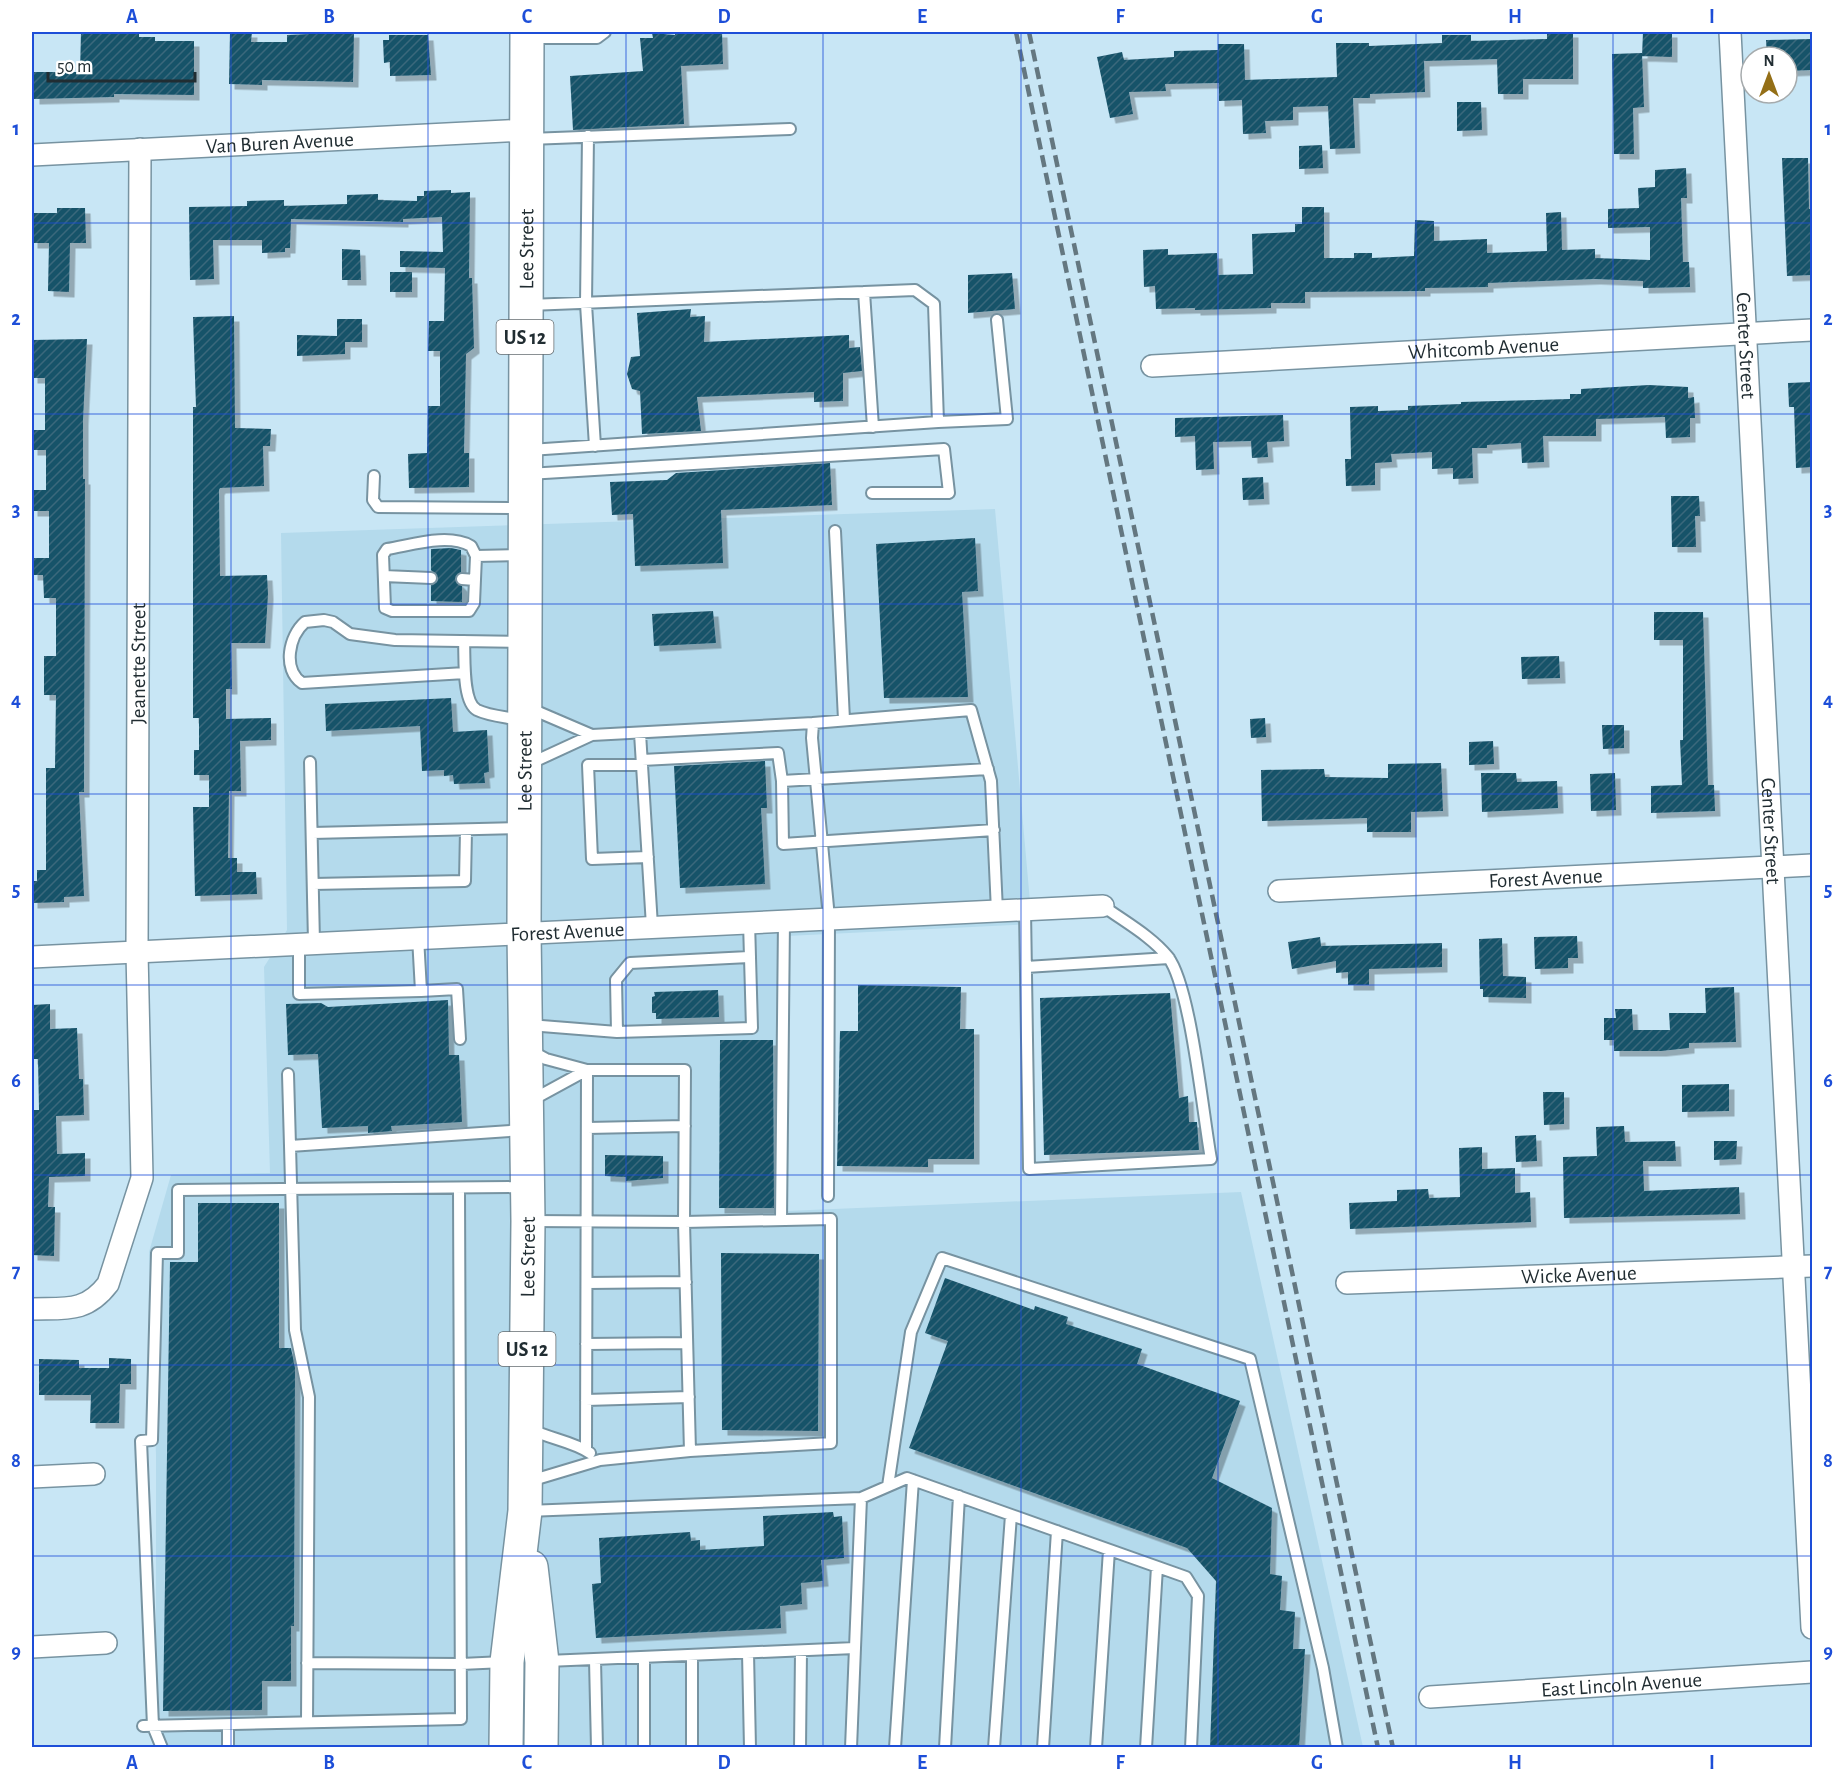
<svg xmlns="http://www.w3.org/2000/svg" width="1844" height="1779" font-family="'Alegreya Sans',sans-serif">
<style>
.built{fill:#b4daec}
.building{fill:url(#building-hatch);filter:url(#shadow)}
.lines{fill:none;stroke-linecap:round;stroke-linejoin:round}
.lane-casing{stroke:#7793a1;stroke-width:14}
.street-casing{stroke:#7793a1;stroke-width:24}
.primary-casing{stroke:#7793a1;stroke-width:36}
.lane{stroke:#fff;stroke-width:10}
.street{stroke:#fff;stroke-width:21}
.primary{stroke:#fff;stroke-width:33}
.rail{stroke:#647780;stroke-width:4.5;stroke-dasharray:12 6;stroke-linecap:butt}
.grid{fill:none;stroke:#1d4ed8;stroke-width:1.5;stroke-opacity:0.55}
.labels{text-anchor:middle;stroke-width:6;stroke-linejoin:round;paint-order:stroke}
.shield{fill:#fff;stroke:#646c70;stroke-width:1.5}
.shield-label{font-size:20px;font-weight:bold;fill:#212d32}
.street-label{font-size:21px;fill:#212d32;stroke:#fff}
.neatline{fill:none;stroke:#1d4ed8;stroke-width:2}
.grid-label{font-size:20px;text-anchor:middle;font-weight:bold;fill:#1d4ed8}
</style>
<defs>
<pattern id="building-hatch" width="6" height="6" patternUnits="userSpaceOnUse" patternTransform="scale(1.5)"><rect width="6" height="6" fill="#195269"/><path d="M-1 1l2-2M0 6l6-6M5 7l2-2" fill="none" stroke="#3a687b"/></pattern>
<filter id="shadow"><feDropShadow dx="5.5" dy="5.5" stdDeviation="0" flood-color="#0004"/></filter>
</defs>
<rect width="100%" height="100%" fill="#c8e6f5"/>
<path class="built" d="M995,509l37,415 -245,12 -1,275 455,-19 122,555h-1207v-292l-7,-203 22,-77 99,-2 -6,-206 23,-37 -6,-397z"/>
<path class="building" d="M81,32h58v5h16v4h39v54l-80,-1v3l-80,2v-27h46z
M230,32h22l-1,10h36v-7l67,-3 -1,50 -91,-2v5l-33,-1z
M675,32h47l1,32 -42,2 3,58 -111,6 -3,-54 73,-5 -3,-33h13l-1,-5 23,2z
M1547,32h26v47h-50v15h-25l-1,-35 -73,2 1,31 -55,2v4h-17l2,50 -25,1 -2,-43 -35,1v13l-28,1 1,12 -23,1 -1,-34 -23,1v-18l-54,1 1,7 -37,1 4,22 -23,4 -13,-61 25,-5 2,8 50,-3v-6l44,-1v-6h26l1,36 92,-3 -1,-34h33v3l73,-3v-8h29v6l76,-2z
M1643,32h29v25l-30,-1z
M389,35h39l3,40 -41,1v-14l-6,1 -1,-23h6z
M1812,39v31l-25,1v-14h-20l-1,-17z
M1642,53l2,54 -11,1 1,46h-20l-2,-100z
M1457,102h24l1,28 -25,1z
M1322,145l1,23 -24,1v-23z
M1782,158h26l1,51h3v66l-25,1z
M1686,168l1,30h-6l2,64h6l1,25 -47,1v-7l-48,-2 -107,4v4l-63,1v3l-120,1v11h-34v5l-76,2v-2l-39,1 -1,-23 -11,1 -1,-37 25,-1v6l49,-2 1,22 35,-1 -1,-40 43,-2v-8h7v-17h22v51h30v-5h18v5l42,-2 1,-36 19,1v20l53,-2v14l60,-2 -1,-38 15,-1 1,38 33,-1v9l55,2v-33l-42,1v-19l31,-1 -1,-20 17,-1v-17z
M451,190v3l19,-1 -1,86h3l2,70 -8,6 -2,99h5v34l-60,1 -1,-34 19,-1 1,-47h12v-55h-12l1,-30h15l1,-53 -45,-1v-16l43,1 -1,-35 -39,2v3l-112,-3 -1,29h-5v4l-23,1v-13h-49l1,39 -24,1 -1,-73 58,-1v-5l37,-1v6l63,-2v-9l31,-1v6l39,1v-5h7v-5z
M57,208h28l1,35h-16l-1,49 -21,-1 1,-48h-17v-30h25z
M342,249l18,1 1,30h-19z
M390,272h22v20h-22z
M1012,273l3,36 -47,4v-38z
M691,309l-1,8 15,-1 -1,26 145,-7v13l11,-1 2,24 -19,2v28l-29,1v-10l-117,5 4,34 -59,3 -2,-43 -8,-2 -5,-15 4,-17 9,-1 -3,-43z
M234,316l1,112 36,1 -1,17h-7l1,40 -44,2 -1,2 1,86 47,-1 1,19 -3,49h-34l1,46h-6v30l45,-1v22l-31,1 1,50h-12l-1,67h9v14h19l1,22 -62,2 -2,-89h16v-32h-15v-25h5v-32h-6v-311h3l-3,-90z
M337,319h25v23h-17v12l-48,2v-21l40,1z
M87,339l-4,81v59h2l-1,313h-5l5,104 -20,1v5l-32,1v-22h5v-11h9v-102h9l1,-73h-12v-39h12v-58h-12l-1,-23h-11v-17h17v-47h-17v-21h14v-40h-14v-20h13v-52h-13v-38z
M1812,382v85l-16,1 -2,-61h-5l-1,-24z
M1649,385l39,2v11l6,-1 1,21h-5v19l-24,1 -1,-21 -69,2v17h-53l1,26 -22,1 -1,-20 -34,2v3h-15l1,30 -20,1v-11l-21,1v-17l-41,2 1,8 -17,1v22l-29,1 -1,-27h6l-1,-52 28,-1v5l30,-1v-4l53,-2v-2l109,-3v-5h11v-5z
M1283,415l1,26 -17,1 1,15 -16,1 -1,-17 -38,1 1,27 -18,1 -1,-34 -20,1v-19z
M830,463l2,42 -111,5 2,53 -88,3 -2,-52 -21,1 -2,-33 57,-2 9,-7z
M1263,477l1,22 -21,1 -1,-22z
M1671,496h28l1,20h-5l1,31h-24z
M975,538l3,53 -16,1 6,105 -84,1 -8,-154z
M451,548l10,2v22l-6,7 7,7v16l-31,-1v-16l6,-3 1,-4 -7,-8v-21z
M713,611l3,32 -62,3 -2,-32z
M1654,612h49l5,173h6l1,26 -64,2v-27l31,-1 -2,-45h3v-100h-29z
M1559,656l1,22 -38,1 -1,-22z
M451,698l2,34 34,-2 2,42 -5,1 1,10 -31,1 -1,-9 -9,1v-6l-22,1 -2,-45 -94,5 -1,-27z
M1265,718l1,19 -15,1 -1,-19z
M1602,725h22v23l-21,1z
M1493,741l1,23 -25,1v-23z
M765,761l2,47h-6l4,76 -85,4 -6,-122z
M1441,763l2,48 -32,1v20h-44v-14l-105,3 -1,-51 63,-1 1,8 63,1v-14z
M1481,773h35l1,9 40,-1 1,27 -76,4z
M1615,773l1,37 -25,1 -1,-37z
M1577,936l1,22h-10v10l-33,1 -1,-32z
M1320,937l1,9 121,-3v24l-73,2v16h-21v-13l-12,1v-12l-44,8 -4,-27z
M1502,938l1,38 23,1v21l-43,-1v-8h-3l-1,-50z
M858,985l103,2 -1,42h14v130h-46v8l-91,-1 3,-135h18z
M1734,987l2,55 -47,1v5l-28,3h-47v-11h-10v-22h12l-1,-9h17l1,21h37l-1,-17h37l-1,-25z
M718,990l1,27 -63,2v-6h-4v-16l3,-1 -1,-4z
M1170,993l9,105 9,-2 1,26h8l2,28 -155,5 -4,-157z
M448,1000l1,55h10l3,67 -71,4 1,5 -24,2v-7l-46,2 -4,-74 -30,1 -2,-51 35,-1 7,4z
M50,1004v25l27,-1 2,51h4l1,36 -28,1 1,38 28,-1v23l-36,1 -1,30h7l-1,49 -22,-1v-145h7l-1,-51h-6v-54z
M720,1040h53l1,168h-55z
M1729,1084v27l-47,1v-27z
M1543,1092h21v32l-20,1z
M1624,1126l1,16 50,-1 1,20h-33l1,30 95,-4 1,27 -176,4 -1,-61 34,-1 -1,-29z
M1536,1135l1,26 -21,1 -1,-26z
M1714,1141h23l-1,18 -22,1z
M1482,1147v22l33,-1v25l15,-1 1,30 -181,7 -1,-26 48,-2v-11l31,-1 1,9 31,-1 -1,-49z
M605,1155l58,1v22l-37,3v-4l-21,-1z
M198,1203h81v145h12l4,20 -1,258h-3v55h-29v29l-99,1 7,-449h28z
M721,1253l98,1 -1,177 -96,-1z
M945,1278l89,32 1,-4 33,11 -2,7 76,25 -5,15 103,37 -28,77 60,30 -2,66 12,2 -2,34 15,2 -2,37h12l-6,99h-89l6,-167 -29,-33 -278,-100 39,-107 -23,-8z
M109,1358l22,1v25h-11l-1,39h-29l1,-28h-52v-36l40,1v8h30z
M833,1512l1,5 8,-1 2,42 -23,2 2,21 -22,2 1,21 -22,2 1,22 -185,10 -4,-54 9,-1 -2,-45 91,-6 1,9 9,-1v10l64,-4 -1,-30z"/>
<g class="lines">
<g class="lane-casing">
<path id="lane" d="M530,38h67l8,-6
M588,136l-2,168 9,142
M529,139l261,-10
M864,292l9,135
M529,305l386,-15 19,14 4,118 -408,28
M938,422l69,-3 -10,-99
M528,474l416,-25 5,44h-77
M374,476l-1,24 5,7 144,1
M835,531l9,189
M476,556l-5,-10c-23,-13 -59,-1 -84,3l-4,6 2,53 7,3h77l5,-8 2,-47 46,-1
M384,576l47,2
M462,579l13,1
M464,641c1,16 -2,61 13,69 12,6 30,7 43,10
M465,673l-163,10c-20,-14 -13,-47 3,-61l19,-2 9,2 17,12 45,6 127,2
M529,708l63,27
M640,733l12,193
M642,760l136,-7 4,28
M310,762l4,180
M529,764l63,-29 221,-12
M642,765h-54l4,94 56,-2
M988,769l-206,12 1,63 211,-14
M312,833l209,-5
M313,884l152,-3 1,-51
M1025,910l4,259 182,-10c-8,-43 -20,-172 -43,-202 -17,-21 -43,-35 -65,-51
M299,943v51l122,-3 -3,-54
M1026,967l143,-9
M421,991l36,-2 3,50
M529,1025l88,7 135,-4 -3,-106
M617,1032l-1,-52 14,-17 119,-6
M531,1051l15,8 41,11 -55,30
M288,1074l2,72
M587,1128l98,-2
M828,1196l1,-278 -17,-180 1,-15 158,-13 20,71 6,130
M781,1220l3,-300
M531,1221l153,1 147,-3v224l-141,8
M587,1283l99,-1
M586,1344l101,-1
M586,1400l103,-3
M530,1429c20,10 42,12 60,24
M530,1481l70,-21 90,-9 -6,-229 1,-152h-98l-1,380
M888,1486l23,-154 31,-74 308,101 73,309 14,80
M527,1511l334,-13 46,-20 279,99 12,19 -7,152
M748,1653l2,95
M644,1658v90
M595,1660l2,88
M547,1661l308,-13
M307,1663l154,1 43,-2
M307,1722l2,-325 -14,-67 -5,-184 233,-16
M228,1725v23
M143,1726l318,-7 -2,-530
M162,1748l-9,-22 -12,-285 11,-1 5,-187h21v-63l346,-3
M692,1748v-92
M800,1748l1,-97
M851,1748l10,-250
M895,1748l18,-268
M945,1748l14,-252
M994,1748l17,-233
M1043,1748l14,-217
M1096,1748l13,-198
M1146,1748l11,-181"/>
</g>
<g class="street-casing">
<g id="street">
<path id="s1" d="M1730,32l82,1596"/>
<path id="s2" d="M32,155l494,-25"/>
<path id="s3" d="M1152,366l660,-36"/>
<path id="s4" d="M1279,891l533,-26"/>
<path id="s5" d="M32,957l1071,-51"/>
<path id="s6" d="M1347,1283l465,-17"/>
<path id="s7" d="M32,1309c33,-1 54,4 76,-25l34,-106 -5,-226 3,-803"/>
<path d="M32,1477l62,-3"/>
<path d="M32,1647l74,-4"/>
<path id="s8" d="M1430,1697l382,-25"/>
</g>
</g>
<g class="primary-casing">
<g id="primary">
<path d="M531,1567l11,95 -1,86"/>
<path id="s9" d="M506,1748l1,-86 18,-151 3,-290 -4,-289 3,-900"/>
</g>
</g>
<use href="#lane" class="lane"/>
<use href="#street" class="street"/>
<use href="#primary" class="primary"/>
<path class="rail" d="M1016,32l362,1716
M1029,32l364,1716"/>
</g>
<path class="grid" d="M231,32v1716M428,32v1716M626,32v1716M823,32v1716M1021,32v1716M1218,32v1716M1416,32v1716M1613,32v1716M32,223h1780M32,414h1780M32,604h1780M32,794h1780M32,985h1780M32,1175h1780M32,1365h1780M32,1556h1780"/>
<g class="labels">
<g class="shield">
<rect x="496.5" y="320" width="57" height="34" rx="4.5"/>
<rect x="498.5" y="1332" width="57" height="34" rx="4.5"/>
</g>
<g class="shield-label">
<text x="525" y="344">US 12</text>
<text x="527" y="1356">US 12</text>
</g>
<g class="street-label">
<text dy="7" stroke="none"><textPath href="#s2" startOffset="248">Van Buren Avenue</textPath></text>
<text dy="7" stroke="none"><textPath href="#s9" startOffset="1500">Lee Street</textPath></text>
<text dy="7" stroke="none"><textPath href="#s1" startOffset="314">Center Street</textPath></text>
<text dy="7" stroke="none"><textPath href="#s3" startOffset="332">Whitcomb Avenue</textPath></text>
<text dy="7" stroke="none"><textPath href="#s7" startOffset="710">Jeanette Street</textPath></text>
<text dy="7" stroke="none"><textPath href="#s9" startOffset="978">Lee Street</textPath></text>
<text dy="7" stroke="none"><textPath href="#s1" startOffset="800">Center Street</textPath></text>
<text dy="7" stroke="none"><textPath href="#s4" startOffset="267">Forest Avenue</textPath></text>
<text dy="7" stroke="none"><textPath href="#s5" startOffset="536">Forest Avenue</textPath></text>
<text dy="7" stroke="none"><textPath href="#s9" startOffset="492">Lee Street</textPath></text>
<text dy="7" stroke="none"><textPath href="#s6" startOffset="232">Wicke Avenue</textPath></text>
<text dy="7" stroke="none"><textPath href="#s8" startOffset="192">East Lincoln Avenue</textPath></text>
</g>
</g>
<rect width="1844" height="1779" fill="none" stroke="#ffffff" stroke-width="66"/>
<g transform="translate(1769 75)"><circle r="28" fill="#ffffff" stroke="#a6abad" stroke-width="1.5"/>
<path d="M0-4.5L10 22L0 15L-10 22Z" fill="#946f17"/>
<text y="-9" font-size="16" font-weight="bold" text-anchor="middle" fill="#212d32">N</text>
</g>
<path d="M48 72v9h147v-9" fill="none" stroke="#212d32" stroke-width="3"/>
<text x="57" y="72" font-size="18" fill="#212d32" stroke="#ffffff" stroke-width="4.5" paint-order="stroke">50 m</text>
<rect x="33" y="33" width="1778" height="1713" class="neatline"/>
<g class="grid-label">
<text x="132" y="23">A</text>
<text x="329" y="23">B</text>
<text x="527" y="23">C</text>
<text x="724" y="23">D</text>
<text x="922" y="23">E</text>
<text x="1120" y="23">F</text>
<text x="1317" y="23">G</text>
<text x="1515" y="23">H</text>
<text x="1712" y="23">I</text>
<text x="16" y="135">1</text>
<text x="1828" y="135">1</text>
<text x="16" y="325">2</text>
<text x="1828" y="325">2</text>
<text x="16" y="516">3</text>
<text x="1828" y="516">3</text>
<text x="16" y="706">4</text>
<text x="1828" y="706">4</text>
<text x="16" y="896">5</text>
<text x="1828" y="896">5</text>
<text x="16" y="1087">6</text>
<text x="1828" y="1087">6</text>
<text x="16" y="1277">7</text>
<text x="1828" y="1277">7</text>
<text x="16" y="1467">8</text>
<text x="1828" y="1467">8</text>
<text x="16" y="1658">9</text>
<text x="1828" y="1658">9</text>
<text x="132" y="1769">A</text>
<text x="329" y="1769">B</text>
<text x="527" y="1769">C</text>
<text x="724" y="1769">D</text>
<text x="922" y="1769">E</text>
<text x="1120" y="1769">F</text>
<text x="1317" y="1769">G</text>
<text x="1515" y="1769">H</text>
<text x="1712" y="1769">I</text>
</g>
</svg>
